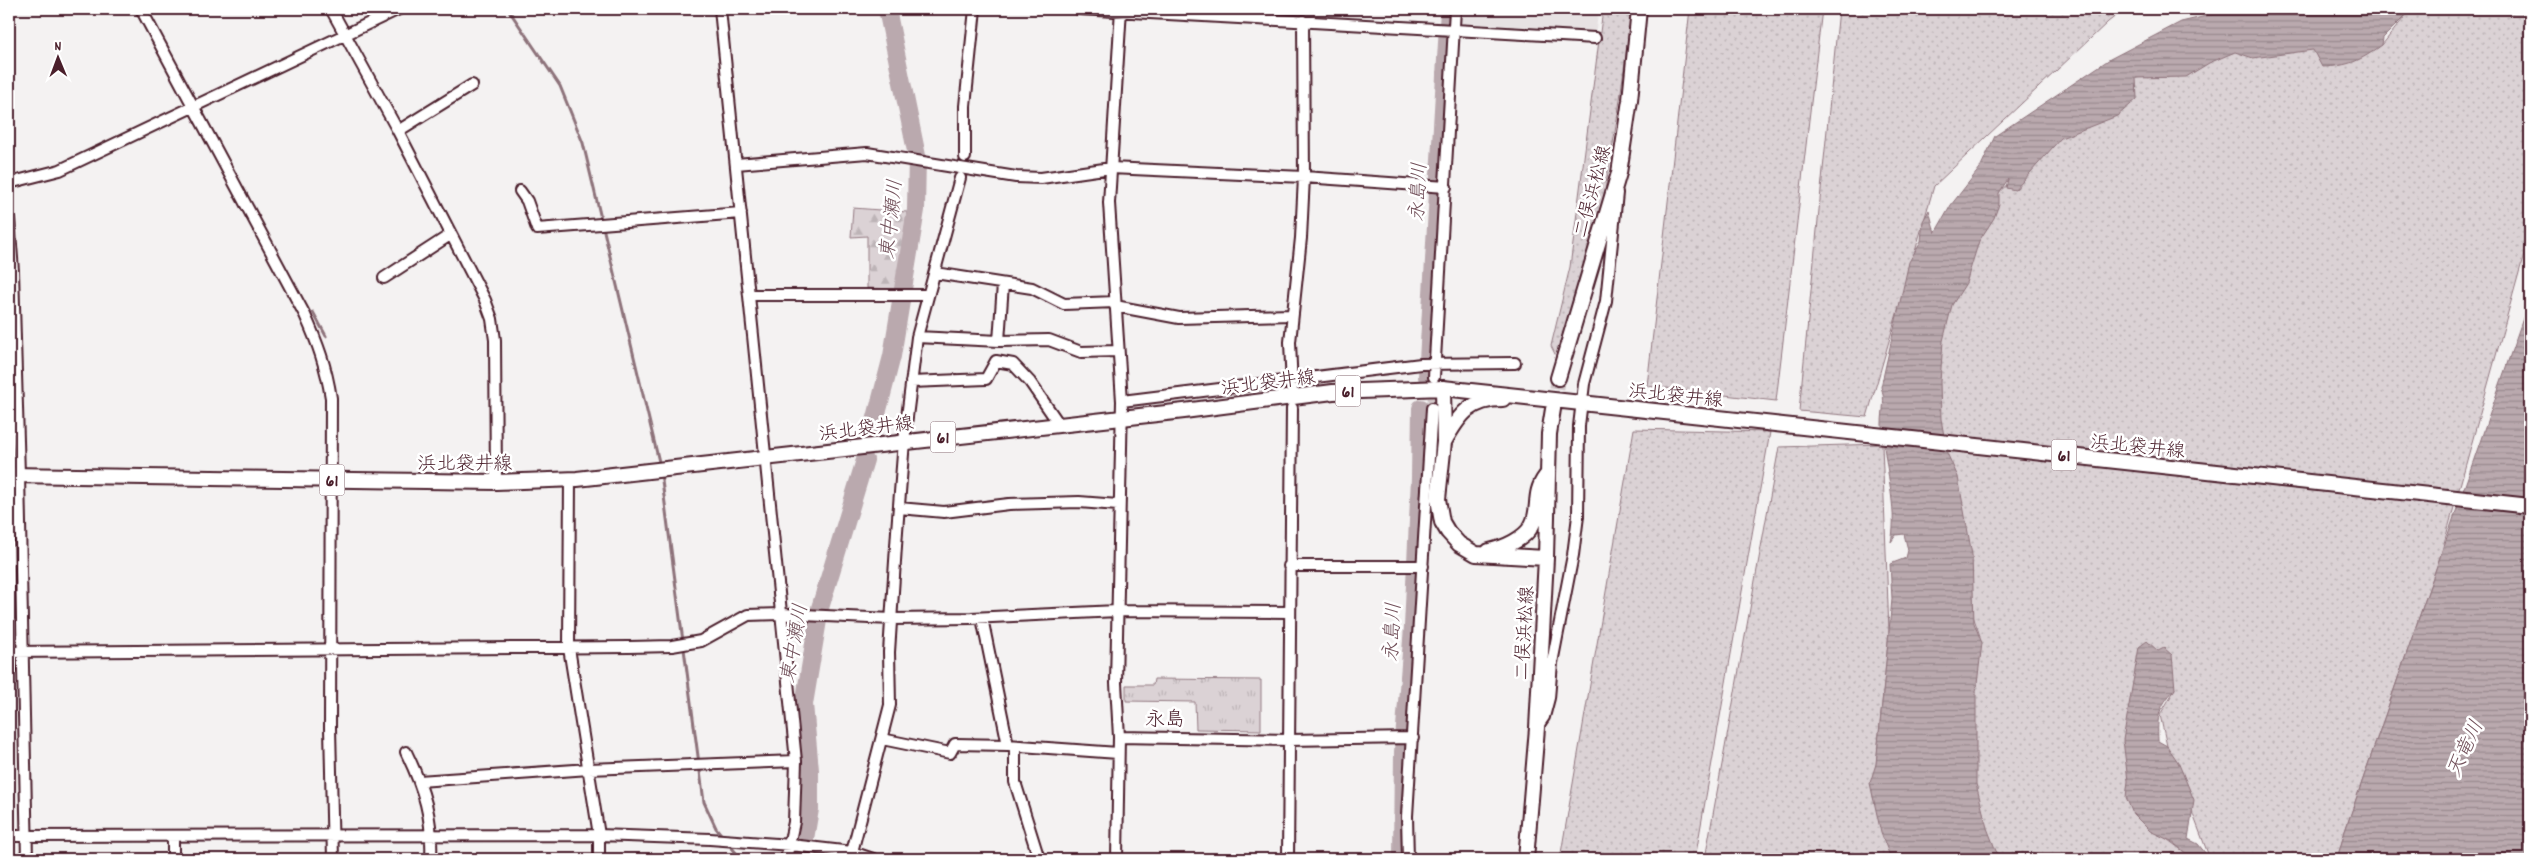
<svg xmlns="http://www.w3.org/2000/svg" width="2539" height="868" font-family="Dekko,'Klee One',sans-serif">
<style>
.built{fill:#e7e2e3}
.grass{fill:url(#grass-dots);stroke:#927880}
.forest{fill:url(#forest-firs);stroke:#927880}
.park{fill:url(#park-tufts);stroke:#927880}
.water{fill:url(#water-rules);stroke:#8d727a}
.lines{fill:none;stroke-linecap:round;stroke-linejoin:round}
.stream{stroke:#8d727a;stroke-width:3}
.river{stroke:#baa9ae;stroke-width:18}
.minor-tunnel{stroke:#d2c8ca;stroke-width:10;stroke-dasharray:10 5;stroke-linecap:butt}
.major-tunnel{stroke:#d2c8ca;stroke-width:14;stroke-dasharray:14 7;stroke-linecap:butt}
.minor-casing{stroke:#4a1f2b;stroke-width:14}
.major-casing{stroke:#4a1f2b;stroke-width:18}
.minor{stroke:#fff;stroke-width:10}
.major{stroke:#fff;stroke-width:14}
.labels{text-anchor:middle;stroke-width:5;stroke-linejoin:round;paint-order:stroke}
.shield{fill:#fff;stroke:#80626b;stroke-width:1}
.shield-label{font-size:18px;font-weight:bold;fill:#4a1f2b}
.street-label{font-size:19px;fill:#4a1f2b;stroke:#fff}
.water-label{font-size:20px;font-style:italic;fill:#714f59;stroke:#fff}
.neighbourhood-label{font-size:20px;fill:#4a1f2b;stroke:#fff}
</style>
<defs>
<pattern id="grass-dots" width="8" height="8" patternUnits="userSpaceOnUse" patternTransform="scale(1.25)"><rect width="8" height="8" fill="#dbd2d5"/><path d="M2 2h.1M6 6h.1" fill="none" stroke="#bdb4b7" stroke-width="1.8" stroke-linecap="round"/></pattern>
<pattern id="forest-firs" width="22" height="20" patternUnits="userSpaceOnUse" patternTransform="scale(1.25)"><rect width="22" height="20" fill="#dbd2d5"/><path d="M5 1l3.5 6h-7zM16 11l3.5 6h-7z" fill="#bdb4b7"/></pattern>
<pattern id="park-tufts" width="24" height="20" patternUnits="userSpaceOnUse" patternTransform="scale(1.25)"><rect width="24" height="20" fill="#dbd2d5"/><path d="M3 7l-1-3M5 7V3M7 7l1-3M15 17l-1-3M17 17v-4M19 17l1-3" fill="none" stroke="#bdb4b7"/></pattern>
<pattern id="water-rules" width="6" height="5" patternUnits="userSpaceOnUse" patternTransform="scale(1.25)"><rect width="6" height="5" fill="#baa9ae"/><path d="M0 2.5h6" fill="none" stroke="#99898e"/></pattern>
</defs>
<rect width="100%" height="100%" fill="#f4f2f2"/>
<filter id="ink" filterUnits="userSpaceOnUse"><feTurbulence type="fractalNoise" baseFrequency=".02" numOctaves="2"/><feDisplacementMap in="SourceGraphic" scale="10" xChannelSelector="R" yChannelSelector="G"/><feConvolveMatrix kernelMatrix="1 2 1 2 8 2 1 2 1" color-interpolation-filters="sRGB"/></filter>
<g filter="url(#ink)">
<path class="built" d="M1460,9h139l-4,26 -136,-11z"/>
<path class="grass" d="M1603,9h29l-14,105 -14,82 -46,164 -7,-14 19,-79z
M1690,9h132l-46,392 -129,-15z
M1839,9h286l-17,13 -174,164 -67,231 -68,-6z
M2411,9h119v224l-89,321 -96,277 -8,28h-127l-43,-113 -7,-31 15,-26 -17,-37 -25,162 54,40 1,5h-199l-34,-118 25,-105 -56,-161 7,-146 67,-136 126,-117 149,-37 109,6z
M1634,429l136,3 -75,427h-135z
M1882,444l7,188 -16,165 38,62h-206l74,-412z"/>
<path class="forest" d="M853,208l54,4 -9,77 -31,-1v-52l-16,1z"/>
<path class="park" d="M1154,679l107,1v50l-65,-1 -1,-27 -69,-1v-16h27z"/>
<path class="water" d="M2236,9h176l-29,29 -1,7c-22,16 -33,21 -60,22l-9,-17 -60,8 -18,-6 -26,11 -23,14 -50,1 1,21 -20,17 -56,22 -46,52 -9,-2 2,-9 -9,14v11l-5,14 -15,23 -13,42 -14,22 -9,36 -3,41 1,37 6,34 11,24 14,78 2,68 8,20 -6,49v92l11,44 9,23 7,8h-112l-10,-26 -11,-50 6,-19 11,-112 5,-53 -2,-35 16,-6 2,-8 -4,-16 -8,1 -5,7c8,-33 -8,-81 -9,-118 0,-14 4,-24 -1,-37l28,-125 12,-21 2,-20 6,-11 6,23 16,-28 29,-37 15,-32 115,-77 71,-37z
M2530,298v561h-193l8,-28z
M2147,641l11,10 6,-3 8,7 3,34c-17,18 -18,28 -17,52l9,5 11,16 16,38 -6,39 10,5 12,15h-21l-2,-5 -16,-13 -21,-10 -17,-17 -7,-17 2,-16 -5,-41 16,-93z"/>
<g class="lines">
<path class="stream" d="M508,9l52,77 23,57 77,323
M313,312l13,24
M661,473l43,329 12,26 8,10
M728,843l13,16"/>
<path class="river" d="M1427,377l22,-368
M872,433l20,-77 24,-146 1,-54 -30,-147
M805,839l5,-30v-39l-6,-66 16,-96 45,-148
M800,859l2,-5
M1402,859l1,-107 10,-125 7,-149 1,-70"/>
<path class="minor-tunnel" d="M1432,408l2,-26"/>
<path class="major-tunnel" d="M1553,409l5,-31"/>
<g class="minor-casing">
<path id="minor" d="M141,9l164,306c13,29 21,51 26,83l-1,330 3,131
M331,9l67,122 87,169 7,19 3,21 1,142
M720,9l76,752 -2,61 -8,37
M1079,9l375,21
M1455,30l140,8
M398,131l74,-46
M965,157v-51l10,-97
M736,164l131,-11 149,24 25,1 70,-10 193,9 142,10
M9,183l51,-13 339,-161
M520,191l7,10 10,28 204,-16
M9,219l4,52 6,204 8,384
M935,273l97,15 32,16 51,-2
M384,278l66,-43
M751,295h177
M1115,306l64,12 112,-3
M917,337l82,4 50,-1 32,12 37,-1
M999,341l4,-57
M1434,377l21,-368
M911,382l75,-3 10,-18 17,3 17,18 29,42
M1292,388l-2,-46 11,-104 3,-61 -1,-156
M1122,401l299,-37 94,-1
M570,479l-1,169 30,187v24
M899,508l45,4 65,-8 70,-2 39,3
M1289,566h134
M982,618l26,127
M9,652l620,-5 43,-1 29,-5 47,-26 33,-1 111,5 79,-1 146,-7 172,1
M1537,727l7,-10 5,-19 3,-35 21,-108 5,-39 1,-90 5,-42 22,-83 11,-108
M1119,737l169,3 125,-2
M882,739l68,14 5,-9 53,1 110,8
M1015,746v36l24,77
M406,752c18,37 27,66 25,107
M419,781l170,-12 207,-8
M9,836l590,-1 111,4 81,6 61,7 21,7
M173,836v23
M852,852l38,-147 -1,-53 8,-121 7,-90 13,-104 43,-159
M1117,859l2,-122 -3,-54 6,-282 -13,-198 12,-194
M1288,859l4,-451
M1408,859l-1,-43 25,-408"/>
</g>
<g class="major-casing">
<path id="major" d="M1558,378l61,-205 11,-73 9,-91
M1443,388l1,54 -6,57 4,23 6,10 11,12 17,10 70,4
M1444,442c15,-27 26,-43 59,-43
M9,475l487,7 81,-3 607,-68 149,-19 110,-4 1087,118
M1489,551c15,-3 36,-12 43,-26 9,-16 0,-31 14,-49
M1526,859l11,-131 9,-170 3,-124 4,-25"/>
</g>
<use href="#minor" class="minor"/>
<use href="#major" class="major"/>
</g>
</g>
<g class="labels">
<g class="shield">
<rect x="1335.5" y="375.5" width="25" height="31" rx="4"/>
<rect x="930.5" y="421.5" width="25" height="31" rx="4"/>
<rect x="2051.5" y="439.5" width="25" height="31" rx="4"/>
<rect x="319.5" y="464.5" width="25" height="31" rx="4"/>
</g>
<g class="shield-label">
<text x="1348" y="397">61</text>
<text x="943" y="443">61</text>
<text x="2064" y="461">61</text>
<text x="332" y="486">61</text>
</g>
<g class="street-label">
<text transform="translate(1591 191) rotate(-75)" y="7">二俣浜松線</text>
<text transform="translate(1268 381) rotate(-7)" y="7">浜北袋井線</text>
<text transform="translate(1676 394) rotate(6)" y="7">浜北袋井線</text>
<text transform="translate(866 427) rotate(-7)" y="7">浜北袋井線</text>
<text transform="translate(2138 445) rotate(6)" y="7">浜北袋井線</text>
<text x="465" y="469">浜北袋井線</text>
<text transform="translate(1523 633) rotate(-87)" y="7">二俣浜松線</text>
</g>
<g class="water-label">
<text transform="translate(1417 192) rotate(-87)" y="7">永島川</text>
<text transform="translate(890 219) rotate(-84)" y="7">東中瀬川</text>
<text transform="translate(1391 632) rotate(-87)" y="7">永島川</text>
<text transform="translate(793 643) rotate(-80)" y="7">東中瀬川</text>
<text transform="translate(2464 748) rotate(-65)" y="7">天竜川</text>
</g>
<g class="neighbourhood-label">
<text x="1165" y="725">永島</text>
</g>
</g>
<rect width="2539" height="868" fill="none" stroke="#fff" stroke-width="30"/>
<rect x="15" y="15" width="2509" height="838" fill="none" stroke="#4a1f2b" stroke-width="2" filter="url(#ink)"/>
<g transform="translate(58 58) rotate(359)" stroke="#ffffff" stroke-width="4" paint-order="stroke">
<path d="M0-4L9 19L0 12L-9 19Z" fill="#4a1f2b"/>
<text y="-8" font-size="14" font-weight="bold" text-anchor="middle" fill="#4a1f2b">N</text>
</g>
</svg>
